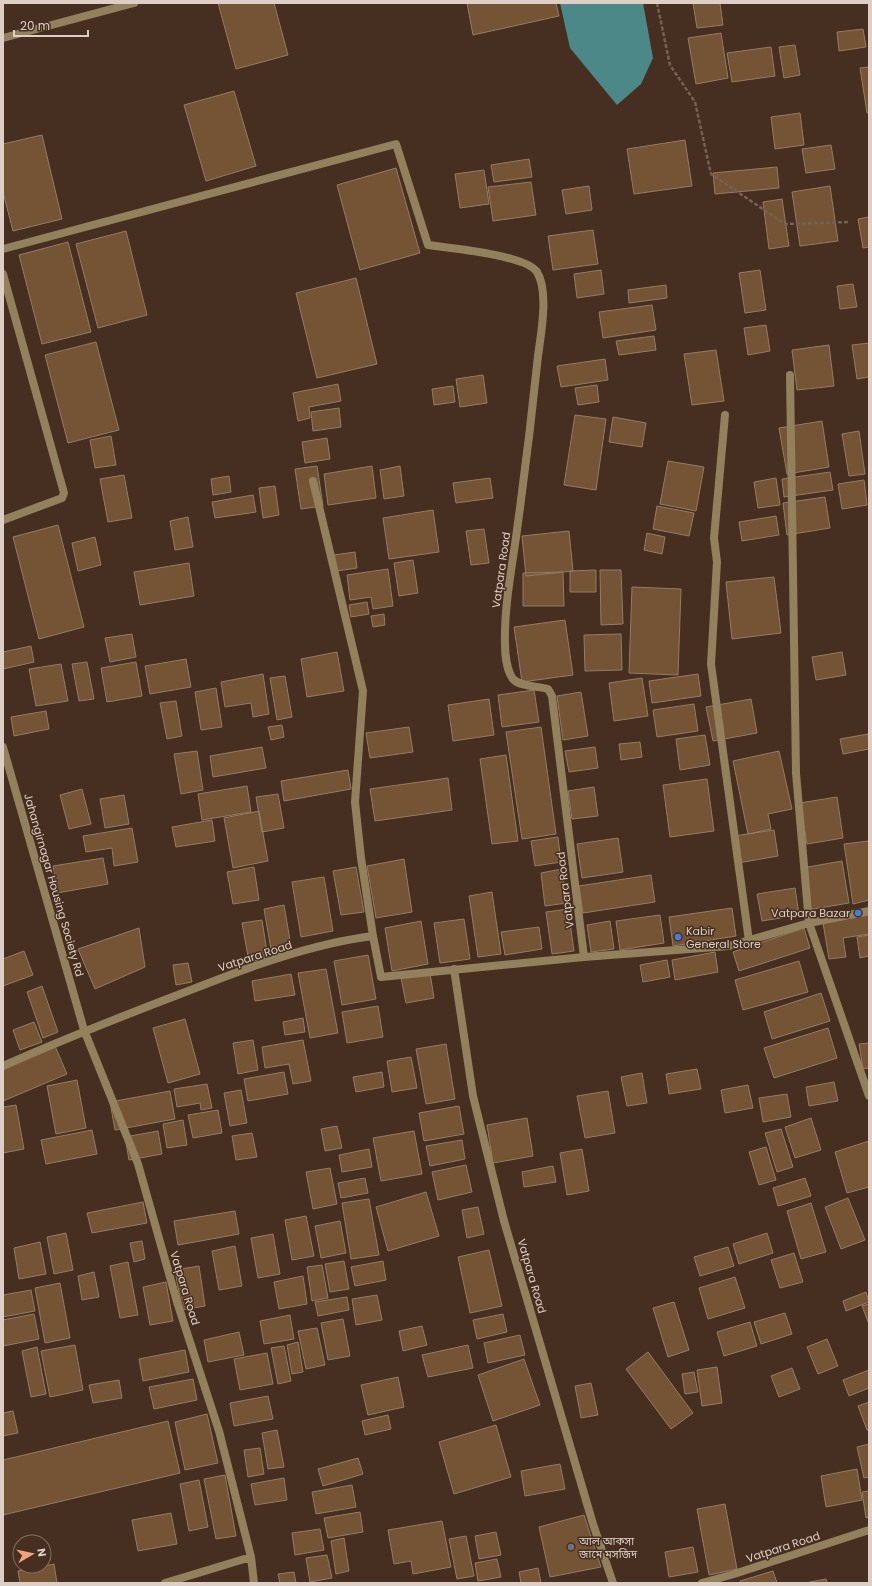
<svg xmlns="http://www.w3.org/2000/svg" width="872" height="1586" font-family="Poppins,'Noto Sans Bengali',sans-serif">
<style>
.water{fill:#4b8887}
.building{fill:#745434;stroke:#947c66}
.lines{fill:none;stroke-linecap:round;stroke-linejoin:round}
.path{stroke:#766154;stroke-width:2.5;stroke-dasharray:4 2;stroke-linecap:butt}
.minor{stroke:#93805c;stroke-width:8}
.shop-dot{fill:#3f7fe0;stroke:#462f20;stroke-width:1.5}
.worship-dot{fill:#6b7280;stroke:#462f20;stroke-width:1.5}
.labels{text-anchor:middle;stroke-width:3;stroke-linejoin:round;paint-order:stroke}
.street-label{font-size:11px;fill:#decfc6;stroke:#462f20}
.poi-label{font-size:11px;fill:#decfc6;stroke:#462f20;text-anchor:start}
</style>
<rect width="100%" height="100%" fill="#462f20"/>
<path class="water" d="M560,3h83l10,55 -12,26 -24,21 -47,-57z"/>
<path class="building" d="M218,3h56l14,52 -52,14z
M467,3h89l3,13 -86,19z
M693,3h27l3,22 -26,3z
M863,29l3,18 -27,4 -2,-19z
M721,33l7,45 -32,6 -8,-46z
M795,45l5,30 -16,3 -5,-31z
M771,47l4,29 -43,6 -5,-29z
M869,67v46h-2l-7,-45z
M234,91l22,75 -50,15 -22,-76z
M800,113l4,32 -29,4 -4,-32z
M42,135l20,84 -49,12 -10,-39v-48z
M685,140l7,46 -58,8 -7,-45z
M831,145l4,24 -29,4 -4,-24z
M529,159l3,18 -38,5 -3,-17z
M777,167l2,21 -64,6 -2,-21z
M396,168l24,85 -60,17 -23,-85z
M484,170l5,34 -29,4 -5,-34z
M531,182l5,33 -43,6 -5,-34z
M589,186l3,24 -26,4 -4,-24z
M830,186l8,55 -38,5 -8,-54z
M782,199l7,47 -20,3 -6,-47z
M869,217v30l-6,1 -5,-29z
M593,230l5,34 -45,6 -5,-34z
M126,231l21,84 -49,13 -22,-84z
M68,242l23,90 -49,12 -23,-89z
M601,270l3,24 -27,4 -3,-24z
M760,270l6,40 -21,3 -6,-40z
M356,278l21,86 -60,14 -21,-85z
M853,284l4,23 -17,2 -3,-23z
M666,285l1,13 -38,5 -1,-13z
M652,305l4,25 -53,8 -4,-26z
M766,325l4,26 -22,4 -4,-27z
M654,336l2,14 -37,5 -3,-14z
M96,342l23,88 -51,13 -23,-88z
M869,343v34l-12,2 -5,-34z
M829,345l5,41 -37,4 -5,-40z
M716,350l8,51 -32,4 -8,-51z
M605,359l3,21 -47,7 -4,-21z
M483,375l4,28 -27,4 -4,-28z
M338,384l3,17 -32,6 1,11 -12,3 -5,-28z
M597,385l2,17 -21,3 -3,-17z
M453,386l2,16 -21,3 -2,-16z
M339,408l2,19 -28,4 -2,-19z
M575,415l31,4 -10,71 -32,-5z
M613,417l33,6 -4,24 -33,-5z
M822,421l7,46 -42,7 -8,-46z
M859,431l6,43 -16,2 -7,-42z
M111,436l5,29 -21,3 -5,-28z
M327,438l3,21 -25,4 -3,-21z
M668,461l36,6 -8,44 -36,-7z
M317,466l6,40 -22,3 -6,-40z
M372,466l4,32 -48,7 -4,-31z
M400,466l4,30 -20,3 -4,-29z
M830,472l3,18 -49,7 -2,-18z
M124,475l8,43 -24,4 -8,-43z
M229,476l2,16 -18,3 -2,-16z
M490,478l3,20 -37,5 -3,-20z
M776,478l4,27 -22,3 -4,-26z
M864,480l3,25 -25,4 -4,-25z
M275,486l4,29 -16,3 -4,-30z
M253,495l3,17 -41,6 -3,-16z
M825,497l5,31 -43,7 -4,-32z
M657,506l37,7 -5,23 -36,-7z
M433,510l6,42 -50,7 -6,-41z
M776,516l3,19 -37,6 -3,-19z
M188,517l5,30 -18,3 -5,-29z
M58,525l26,102 -45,12 -26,-102z
M484,529l5,34 -18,2 -5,-34z
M569,531l4,40 -47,5 -4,-40z
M647,533l18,4 -3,17 -18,-4z
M95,537l6,28 -23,6 -6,-28z
M355,552l2,16 -20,3 -3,-16z
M413,560l5,33 -19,3 -5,-33z
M189,563l5,33 -54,9 -6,-33z
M388,569l5,37 -20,3 -2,-12 -21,3 -3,-25z
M596,570v22h-26v-21z
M600,570h21l2,54 -22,1z
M563,572l1,34h-41v-33z
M774,577l7,56 -49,6 -6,-57z
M632,587l49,2 -3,86 -49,-2z
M367,602l2,12 -18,3 -2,-12z
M384,614l1,11 -12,2 -2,-11z
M565,620l8,55 -51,7 -8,-55z
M132,634l4,23 -26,5 -5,-24z
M621,634l1,36 -37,1 -1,-36z
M31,646l3,16 -31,7v-17z
M337,652l7,39 -37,6 -6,-38z
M842,652l4,23 -30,5 -4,-23z
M186,659l5,28 -41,7 -5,-28z
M87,662l7,37 -15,2 -7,-37z
M136,662l6,34 -35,6 -6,-34z
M61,664l7,37 -32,5 -7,-37z
M263,674l6,40 -16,3 -2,-14 -26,4 -4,-25z
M698,674l3,22 -49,7 -3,-22z
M285,676l7,41 -15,3 -7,-42z
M642,678l6,38 -34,5 -5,-38z
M216,688l6,39 -21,3 -6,-38z
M534,690l5,32 -37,5 -4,-32z
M581,692l7,44 -25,4 -6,-44z
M489,699l5,36 -41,6 -5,-36z
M751,699l6,34 -44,8 -7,-34z
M176,701l6,35 -15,3 -7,-36z
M694,704l4,27 -41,6 -4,-27z
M46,711l3,18 -35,7 -3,-19z
M282,725l2,12 -13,3 -3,-13z
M409,727l4,25 -43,6 -4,-25z
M541,727l15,107 -34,5 -16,-107z
M868,734l1,15 -26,5 -3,-15z
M705,735l5,30 -30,5 -4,-31z
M640,742l2,15 -21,3 -2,-16z
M262,747l4,21 -53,9 -3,-21z
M595,747l3,21 -29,4 -4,-21z
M197,751l6,39 -22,4 -7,-40z
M779,751l13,58 -24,5 3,15 -23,5 -15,-73z
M506,755l12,86 -26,3 -12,-85z
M348,770l3,19 -67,12 -3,-20z
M448,778l4,32 -77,11 -5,-32z
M707,779l7,52 -44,6 -7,-52z
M247,786l4,26 -49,8 -4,-26z
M594,787l4,29 -26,3 -4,-28z
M82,789l9,35 -22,5 -9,-34z
M278,794l6,34 -22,4 -6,-35z
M124,795l5,29 -24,4 -5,-29z
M837,797l6,41 -36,6 -7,-41z
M259,811l9,50 -35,7 -9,-50z
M212,820l3,21 -39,6 -4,-20z
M132,828l6,34 -24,4 -2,-18 -26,4 -3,-16z
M774,830l4,26 -40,7 -4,-27z
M558,837l3,25 -26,4 -4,-25z
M618,838l5,34 -41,6 -5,-34z
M869,841v59l-16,4 -9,-60z
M103,858l5,26 -51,9 -4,-27z
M404,859l8,53 -36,6 -9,-52z
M842,861l7,42 -41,7 -6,-42z
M254,867l5,33 -26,4 -6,-32z
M356,867l8,45 -23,3 -8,-44z
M562,869l5,34 -22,3 -4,-33z
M651,875l4,27 -72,11 -4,-27z
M324,877l9,54 -32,6 -9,-55z
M795,888l4,27 -37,6 -5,-27z
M492,892l9,62 -23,3 -9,-61z
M284,905l8,47 -20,3 -8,-46z
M732,908l4,28 -63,10 -4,-29z
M568,909l6,42 -22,3 -6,-42z
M660,915l4,28 -44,7 -4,-29z
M869,915v19l-26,4 3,19 -17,2 -6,-36z
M464,919l6,40 -30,4 -6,-40z
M262,920l6,38 -19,4 -7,-39z
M421,921l7,43 -36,7 -7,-43z
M610,921l4,28 -23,3 -4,-27z
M539,927l3,22 -37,6 -4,-23z
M139,928l6,39 -50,22 -17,-40z
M804,928l6,20 -71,23 -6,-19z
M869,935v21l-9,2 -3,-21z
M24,951l9,24 -30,11v-27z
M715,952l3,20 -43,8 -3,-20z
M368,955l8,44 -34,6 -8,-44z
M667,960l3,17 -27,5 -3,-17z
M799,961l9,31 -65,18 -8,-30z
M188,963l4,19 -16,3 -3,-20z
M326,969l12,64 -28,5 -12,-65z
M430,973l4,25 -28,5 -5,-25z
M291,974l4,21 -40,6 -3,-20z
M42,986l16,46 -15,6 -16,-46z
M821,993l9,28 -58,18 -8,-27z
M378,1006l5,31 -36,6 -5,-31z
M303,1018l2,14 -20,3 -2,-13z
M185,1019l15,55 -32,9 -15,-55z
M34,1022l8,20 -22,8 -7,-20z
M828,1028l9,30 -63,20 -10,-30z
M253,1040l5,30 -20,4 -5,-31z
M303,1040l8,41 -18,3 -4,-20 -24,4 -3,-21z
M869,1043v25l-6,1 -4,-25z
M446,1044l9,55 -29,5 -10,-55z
M55,1046l12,28 -64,27v-33z
M411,1057l6,31 -25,4 -5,-31z
M697,1069l4,20 -32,5 -3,-20z
M284,1072l4,22 -40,7 -4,-22z
M382,1072l2,15 -28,5 -3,-15z
M642,1073l5,30 -20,3 -6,-29z
M77,1080l9,48 -30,6 -9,-48z
M834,1082l4,19 -29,5 -3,-19z
M207,1084l5,24 -11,2 -1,-7 -23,4 -3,-18z
M748,1085l5,23 -28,5 -4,-23z
M241,1090l6,33 -17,3 -6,-33z
M170,1091l5,28 -60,11 -5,-28z
M608,1091l7,42 -30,5 -8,-42z
M787,1094l4,23 -28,5 -4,-24z
M16,1105l8,44 -21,4v-46z
M459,1106l5,28 -40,7 -5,-28z
M218,1110l4,23 -29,5 -5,-23z
M527,1118l6,38 -40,7 -6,-38z
M811,1118l10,32 -26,8 -10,-31z
M183,1120l4,25 -20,3 -4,-24z
M337,1126l5,22 -17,3 -4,-22z
M781,1129l12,38 -16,5 -12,-39z
M92,1130l5,24 -51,10 -5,-24z
M158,1131l4,23 -33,6 -4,-23z
M414,1131l8,43 -41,7 -8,-43z
M252,1133l5,24 -21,3 -4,-24z
M462,1140l3,19 -35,7 -4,-20z
M869,1141v46l-22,6 -12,-41z
M766,1147l10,33 -17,5 -10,-33z
M369,1149l3,18 -30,5 -3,-17z
M582,1149l7,42 -22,4 -7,-42z
M466,1165l6,27 -34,8 -6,-28z
M553,1166l3,16 -32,5 -2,-15z
M330,1168l7,36 -24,5 -7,-37z
M365,1178l3,15 -27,5 -3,-15z
M805,1178l6,18 -33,10 -5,-18z
M426,1192l13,44 -51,15 -12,-44z
M848,1198l17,42 -24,9 -16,-42z
M369,1199l10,56 -28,4 -9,-56z
M143,1202l4,21 -55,10 -5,-20z
M811,1203l15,49 -25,7 -14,-48z
M478,1207l6,27 -17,4 -5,-28z
M235,1211l4,23 -61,11 -4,-24z
M306,1216l8,40 -22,4 -7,-40z
M340,1221l6,32 -25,5 -6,-32z
M66,1233l7,37 -19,4 -7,-37z
M767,1233l6,20 -34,11 -6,-20z
M273,1234l7,40 -22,4 -7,-40z
M142,1241l3,18 -11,3 -4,-19z
M40,1242l6,32 -27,5 -5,-31z
M235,1246l7,40 -23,4 -7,-39z
M728,1247l6,19 -34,10 -6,-19z
M489,1250l13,56 -32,7 -12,-56z
M794,1253l9,29 -23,6 -9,-28z
M344,1261l5,28 -19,3 -5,-28z
M383,1261l3,19 -31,6 -4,-19z
M128,1262l10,53 -18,3 -10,-52z
M322,1265l6,33 -16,3 -5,-34z
M199,1266l6,40 -23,4 -7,-40z
M94,1272l5,25 -17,3 -4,-24z
M303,1276l4,28 -28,5 -5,-27z
M735,1277l10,31 -37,11 -9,-31z
M166,1282l7,39 -23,4 -7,-38z
M60,1283l10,55 -25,5 -10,-55z
M31,1290l4,21 -32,6v-22z
M866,1292l3,10 -23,9 -3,-10z
M377,1295l5,25 -26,5 -4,-26z
M347,1297l2,13 -31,6 -3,-14z
M674,1302l15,48 -21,7 -15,-49z
M869,1304v20l-7,-18z
M785,1313l7,21 -31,10 -7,-22z
M34,1314l5,25 -36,7v-26z
M503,1314l4,18 -30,7 -4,-19z
M290,1315l4,24 -30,5 -4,-23z
M343,1319l7,37 -22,4 -7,-37z
M750,1322l7,24 -33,10 -7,-24z
M422,1326l5,19 -24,6 -4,-20z
M317,1328l8,37 -19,4 -8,-38z
M239,1332l5,23 -36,7 -4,-22z
M520,1335l5,20 -37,8 -4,-20z
M827,1339l11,27 -20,8 -11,-27z
M298,1342l5,30 -11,2 -5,-29z
M75,1345l8,45 -33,7 -9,-46z
M468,1345l5,23 -45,9 -6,-22z
M284,1346l7,35 -13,3 -7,-36z
M37,1347l9,47 -15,3 -9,-46z
M185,1350l4,22 -46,9 -4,-22z
M648,1352l45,61 -22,16 -45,-60z
M267,1353l6,31 -33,6 -6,-31z
M524,1359l16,46 -47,16 -15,-46z
M717,1367l5,36 -20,3 -5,-36z
M792,1368l8,21 -21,8 -8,-21z
M869,1370v18l-20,8 -6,-16z
M694,1372l4,20 -13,2 -3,-20z
M398,1377l6,30 -36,8 -7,-30z
M193,1379l4,21 -43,9 -5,-22z
M119,1380l3,18 -29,5 -4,-18z
M591,1383l7,32 -17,3 -6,-32z
M268,1396l5,23 -39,7 -4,-23z
M869,1402v28h-2l-9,-24z
M13,1411l5,22 -15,3v-23z
M207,1414l11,49 -33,7 -10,-48z
M388,1415l3,14 -26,6 -3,-14z
M168,1421l12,52 -177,42v-55z
M496,1425l15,52 -57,17 -15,-52z
M277,1430l7,37 -16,2 -6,-36z
M869,1444v33l-5,1 -7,-31z
M260,1448l4,26 -16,3 -4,-27z
M358,1458l5,16 -40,12 -5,-17z
M560,1464l5,25 -40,7 -4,-25z
M857,1469l5,31 -36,7 -5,-31z
M225,1475l11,61 -20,3 -12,-60z
M284,1478l3,22 -32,5 -4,-21z
M199,1480l9,47 -19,4 -9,-47z
M352,1485l4,22 -40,7 -4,-22z
M869,1491v26l-3,1 -4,-26z
M725,1504l12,65 -28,6 -12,-66z
M360,1512l3,20 -35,6 -4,-20z
M171,1513l6,31 -39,7 -6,-31z
M584,1515l17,52 -51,10 -11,-50z
M442,1521l9,46 -38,7 -2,-13 -17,3 -6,-34z
M320,1529l4,21 -29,5 -3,-22z
M496,1532l5,23 -22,4 -4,-23z
M466,1536l8,40 -17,3 -8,-40z
M344,1538l5,33 -13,3 -5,-33z
M693,1547l5,25 -29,5 -4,-25z
M327,1555l5,23 -22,4 -4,-24z
M497,1559l4,18 -23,4 -3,-18z
M54,1564l3,19h-37l-2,-12z
M538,1568l3,15h-20l-2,-11z
M773,1571l4,12h-37v-2z
M294,1572l2,11h-16l-2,-9z
M826,1579l1,4h-22z"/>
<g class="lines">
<path class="path" d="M657,3l13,62 25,37 16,72 74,50 63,-2"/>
<path class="minor" d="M3,38l131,-35
M3,249l393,-105 32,101c21,3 98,10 109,27 12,19 4,62 1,84 -6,58 -13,116 -21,174 -5,38 -13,76 -12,114 0,11 2,27 8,35 7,8 25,7 35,10l4,7 32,261
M3,274l61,219 -2,5 -59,22
M790,375l6,398 13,150 60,173
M725,415l-11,123 3,24 -6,102 38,277
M313,481l50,210 -8,111 6,56 12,78
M3,747l81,283 54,134 39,138 42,129 32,126 3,26
M454,969l19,127 31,125 89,303 20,59
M3,1066c61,-27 122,-51 185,-75 58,-23 122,-47 185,-55l8,41 203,-20 145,-11 80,-23 60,-12
M165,1583l86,-26
M702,1583l32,-9 135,-44"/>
</g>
<g class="shop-dot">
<circle cx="858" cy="913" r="4"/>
<circle cx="678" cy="937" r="4"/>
</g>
<circle class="worship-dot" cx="571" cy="1547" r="4"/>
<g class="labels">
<g class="street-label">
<text transform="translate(501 570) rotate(-82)" y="4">Vatpara Road</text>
<text transform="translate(54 885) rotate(74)" y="4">Jahangirnagar Housing Society Rd</text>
<text transform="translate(565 890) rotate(-97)" y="4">Vatpara Road</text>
<text transform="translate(255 956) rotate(-18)" y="4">Vatpara Road</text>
<text transform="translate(532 1276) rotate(74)" y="4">Vatpara Road</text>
<text transform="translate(185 1288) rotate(73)" y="4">Vatpara Road</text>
<text transform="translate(783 1547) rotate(-18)" y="4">Vatpara Road</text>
</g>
<g class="poi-label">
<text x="850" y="917" text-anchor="end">Vatpara Bazar</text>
<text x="686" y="935">Kabir<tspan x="686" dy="13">General Store</tspan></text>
<text x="579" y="1545">আল আকসা<tspan x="579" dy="13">জামে মসজিদ</tspan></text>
</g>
</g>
<rect width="872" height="1586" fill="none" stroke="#decfc6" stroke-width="8"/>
<g transform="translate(32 1554) rotate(81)"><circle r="19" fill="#462f20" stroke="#836f62"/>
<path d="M0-3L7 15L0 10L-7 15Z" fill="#f1a17c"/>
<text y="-6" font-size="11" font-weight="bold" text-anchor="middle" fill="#decfc6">N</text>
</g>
<path d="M14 30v6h74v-6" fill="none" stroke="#decfc6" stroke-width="2"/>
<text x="20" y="30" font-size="12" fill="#decfc6" stroke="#462f20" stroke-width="3" paint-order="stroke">20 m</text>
</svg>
